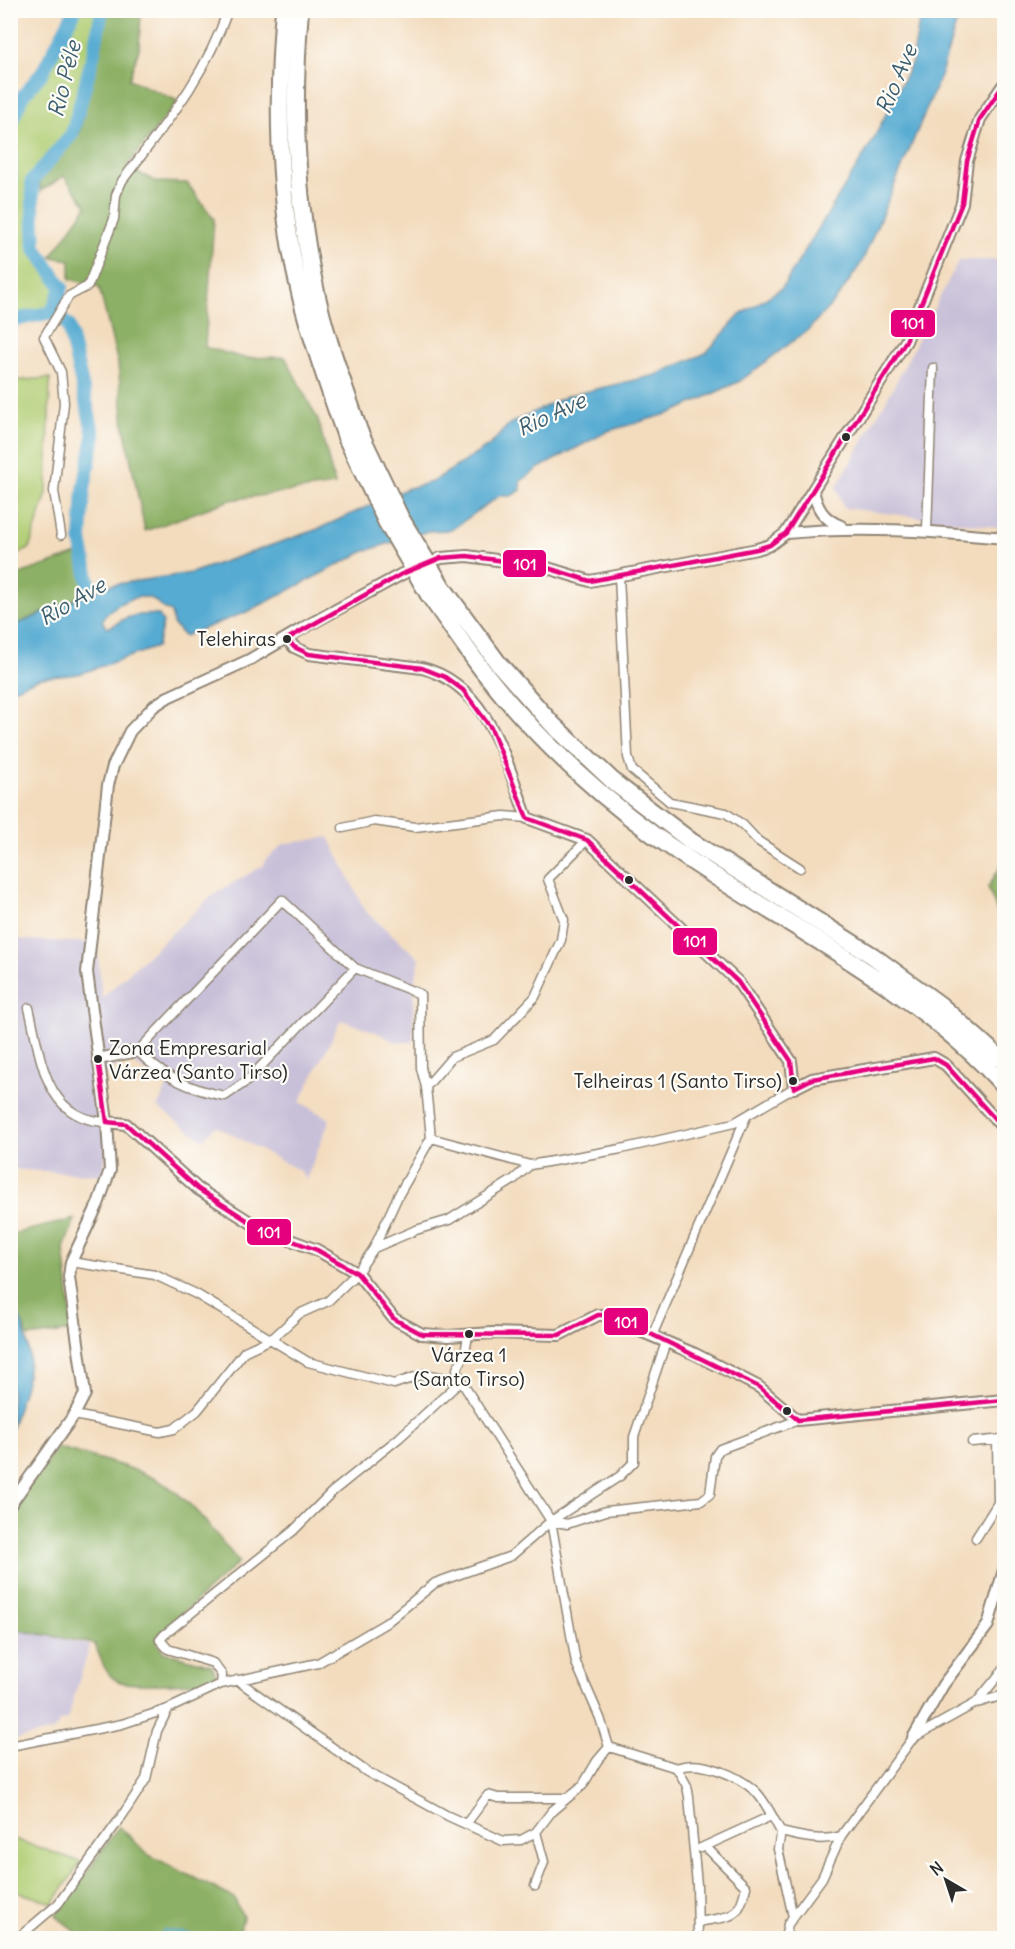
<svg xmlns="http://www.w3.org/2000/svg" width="1015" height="1949" font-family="Delius,sans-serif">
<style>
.industrial{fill:#c8bfd8}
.green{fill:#b0cd73;stroke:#6e7c4f;stroke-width:1.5}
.forest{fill:#8cb065;stroke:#5c6e48;stroke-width:1.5}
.water{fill:#56abd2;stroke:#406b7e;stroke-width:1.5}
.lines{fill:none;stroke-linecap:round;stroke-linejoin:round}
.stream{stroke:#56abd2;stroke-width:2}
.river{stroke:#56abd2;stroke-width:14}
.minor-casing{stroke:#8f8474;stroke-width:11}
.tertiary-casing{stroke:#8f8474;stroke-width:14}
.motorway-casing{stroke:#8f8474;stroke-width:20}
.minor{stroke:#fff;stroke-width:8}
.tertiary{stroke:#fff;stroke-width:10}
.motorway{stroke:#fff;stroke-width:16}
.motorway-bridge-casing{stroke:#8f8474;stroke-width:20;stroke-linecap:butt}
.motorway-bridge{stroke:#fff;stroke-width:16}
.bus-1-casing{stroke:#fdfcf7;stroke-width:9}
.bus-1{stroke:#e5007d;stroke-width:4.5}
.bus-dot{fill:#2b2b2b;stroke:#fdfcf7;stroke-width:2}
.labels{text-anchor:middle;stroke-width:4.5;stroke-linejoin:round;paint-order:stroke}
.bus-label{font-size:20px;fill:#2b2b2b;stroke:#fdfcf7;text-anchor:end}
.water-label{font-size:22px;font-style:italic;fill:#3c5e6e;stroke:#fdfcf7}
.line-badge{stroke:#fdfcf7;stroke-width:2}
.badge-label{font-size:16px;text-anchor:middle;font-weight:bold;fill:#fff}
</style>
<rect width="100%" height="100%" fill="#fdfcf7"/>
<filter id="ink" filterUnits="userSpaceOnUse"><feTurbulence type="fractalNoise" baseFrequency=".0167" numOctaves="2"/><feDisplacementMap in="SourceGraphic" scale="12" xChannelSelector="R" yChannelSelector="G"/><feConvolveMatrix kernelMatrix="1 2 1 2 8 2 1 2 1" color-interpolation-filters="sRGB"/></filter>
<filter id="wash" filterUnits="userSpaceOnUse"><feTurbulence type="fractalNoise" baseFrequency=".008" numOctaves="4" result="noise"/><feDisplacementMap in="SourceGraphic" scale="24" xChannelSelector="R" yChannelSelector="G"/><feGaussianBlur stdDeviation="1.35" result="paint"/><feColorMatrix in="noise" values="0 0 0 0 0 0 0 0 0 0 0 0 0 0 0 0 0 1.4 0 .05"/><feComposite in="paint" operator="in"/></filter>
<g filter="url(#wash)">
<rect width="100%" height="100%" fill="#f3dcbe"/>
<path class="industrial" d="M959,260h45v268l-160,-20 -8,-20 57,-100z
M329,837l36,74 55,48 -6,25 -1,58h-18l-19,-10 -35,-12 -41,82 30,17 -24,61 -6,-9 -84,-45 -13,14 -46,-33 11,-21 -35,-23 -12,-1 -23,19 8,71 -3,23 -92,-6 -1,-230 87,4 5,55 112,-104 50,-29 2,-6 18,-15z
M13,1629l77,16 -23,75 -6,1 -8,10 -36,8h-7v-105z"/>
<path class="green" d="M75,11h21l-2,41 -22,82 -40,47 3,67 27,39 -10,25 -41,9v-195l11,-29 20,-24z
M50,378l-3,115 -18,56 -18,9v-177z
M11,1838l70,24 -28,41 -42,-13z"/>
<path class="forest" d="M95,11h46l-2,38 -10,30 49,22 -52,66 31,15 30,1 27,36 -9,128 39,11 41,-1 33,63 17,65 -105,15 -85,31 -21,-104 -6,-63 -19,-77 -29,-8v-19l-19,-3 36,-51 -23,-30 -23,15 -3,-13 42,-46 12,-60z
M86,551l4,41 -79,35v-50z
M1004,861v69l-16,-43z
M75,1219l-11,29 9,83 -45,6 -17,-39v-64z
M57,1447c31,10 83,20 109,38 29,19 51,51 73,77l-82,74v6l6,10 49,13 6,14c-17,4 -89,9 -102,1 -11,-6 -17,-25 -21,-36l-82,-15 -3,-5v-113z
M119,1826l28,28 87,44 9,19 -5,21h-154l-28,-22z"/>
<path class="water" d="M921,11h39l-20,66 -78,185 -23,34 -30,33 -69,52 -66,31 -66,19 -69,37 -19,14 1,8 -10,6h-12l-48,34 -23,1 -63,20 -116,60 -65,25 -11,-12 -2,-12c-10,-2 -11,-9 -19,-13 -16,-7 -44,8 -50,22l5,7c8,-2 11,-6 17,-9 11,-5 24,-5 35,-4l4,8 -6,24 -78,27 -39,4 -29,12v-63l99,-42 81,-12 127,-44 88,-40 26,-7 58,-37 19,-21 58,-28 89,-21 50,-22 34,-38 42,-27 90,-146 40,-80z
M11,1298c29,58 18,74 0,132z"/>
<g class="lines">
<path class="stream" d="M159,1938l5,-8 46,8"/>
<path class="river" d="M10,126l12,-29 20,-24 33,-63
M10,144v58
M10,321l42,-9
M93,608l-12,-69 3,-50 10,-53 -26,-111 -16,-13 10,-25 -27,-39 -3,-67 40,-47 22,-82 8,-42"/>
</g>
</g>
<g filter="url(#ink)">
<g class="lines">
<g class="minor-casing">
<path id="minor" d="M1004,145l-2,30 2,4
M927,530l6,-162
M61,535l-7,-44 10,-88 -3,-31 -17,-35 25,-41 19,-10 26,-67 2,-24 6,-14c43,-57 82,-102 106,-171
M619,576l9,181 4,13 38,32 56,11 17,12 15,16 42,27
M343,828l31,-7 41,6 89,-11 23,2
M355,968l-108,113 -22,15c-34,-6 -63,-19 -87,-45l144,-151 73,68 65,26 1,74 5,19 5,51
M29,1008c12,49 15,112 78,114
M426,1087l26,-30 42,-17 41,-43 26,-57 3,-20 -16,-41 39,-39
M374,1248l24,-52 33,-58 99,27
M71,1262l84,13 41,19 112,68 86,22 30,-10 37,7 90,140 25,142 24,55 9,29
M652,1336l94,-219
M74,1415l86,17 14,-3 23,-18 48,-60 28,-13 26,-24 29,-13 29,-28 17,-25 42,-18 33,-10 64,-40 17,-15 91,-16 113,-26 60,-35
M972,1442l32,-3
M551,1521l16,3 39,-13 95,-10 9,-7 5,-38 5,-7 78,-29
M976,1538l22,-35 -1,-63
M237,1680l130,92 81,44 55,25 18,-1 15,-8 16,-21 31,-26 14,-24 12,-14
M221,1684l1,-9 -9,-12 -45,-14 -8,-9 4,-5 129,-104 39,-39 67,-54 62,-57 -4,-12 8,-15 3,-19
M977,1703l27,-8
M10,1746l112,-22 46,-15 53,-25 97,-21 68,-40 49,-40 76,-27 40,-35 69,-45 14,-14v-25l32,-95
M609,1747l68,21 10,18 2,11 8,88 1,53
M677,1768c23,-9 61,7 79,24 10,10 18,28 25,40l-3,17 15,68
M466,1824l22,-29 10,3h69
M781,1832c21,5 39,10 60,4
M701,1848l70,-32
M535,1886l9,-24 -8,-30
M699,1922c32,-7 39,0 47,-35l-41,-41
M18,1938l40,-34 64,-88 24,-37 11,-48 11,-22
M785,1938l3,-14 34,-46 19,-42 72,-98 63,-35 28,-34"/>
</g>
<g class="tertiary-casing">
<path id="tertiary" d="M813,490c4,18 10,29 28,36
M786,533c74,-7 145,-2 218,5
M287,639l7,8 15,7 113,14c66,16 84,94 105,150l60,22 151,142 53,79 3,27 18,-9 122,-21 12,7 58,64
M98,1059l40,-8
M107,1122l19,2 72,65 63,40 56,21 40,23 37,46 28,15 26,2 44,-3 67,2 39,-20h14l28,16 55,23 64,33 39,33 206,-20
M10,1505l64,-90 11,-21 -16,-117 2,-15 27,-58 12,-34 -3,-48 -20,-150 21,-187 5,-19 17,-35 24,-25 14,-9 81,-37 56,-33 97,-53 39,-16 26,-2 74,10 49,15 167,-32 13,-4 16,-12 120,-192 56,-138 5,-42 13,-42 24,-35
M913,1738l30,-53 45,-60 16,-55"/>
</g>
<g class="motorway-casing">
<path id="motorway" d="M284,10c-8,95 -6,195 17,287 12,48 29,94 45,140
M300,10c-8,94 -5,190 16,282 10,47 28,93 43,139
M442,587l56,76 54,61 64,60 76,58 181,114 67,49 64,57
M429,595c18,25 36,52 55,77 55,70 126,135 200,184 108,73 232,132 320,230"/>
</g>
<use href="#minor" class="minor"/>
<use href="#tertiary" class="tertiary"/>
<use href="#motorway" class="motorway"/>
<g class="motorway-bridge-casing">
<path id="motorway-bridge" d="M359,431l41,86 42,70
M346,437l41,86 42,72"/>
</g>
<use href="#motorway-bridge" class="motorway-bridge"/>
<g class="bus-1-casing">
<path id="bus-1" d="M287,639l115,-65 39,-16 26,-2 74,10 49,15 167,-32 13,-4 16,-12 120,-192 56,-138 5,-42 13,-42 24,-35
M287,639l7,8 15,7 113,14 23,9 18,13 28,38 36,90 60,22 151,142 53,79 3,27
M98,1059l9,63
M794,1088l18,-9 122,-21 12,7 58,64
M107,1122l19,2 72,65 63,40 56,21 40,23 37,46 28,15 137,1 39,-20h14l147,72 39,33
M798,1420l206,-20"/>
</g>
<use href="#bus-1" class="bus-1"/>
</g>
</g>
<g class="bus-dot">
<circle cx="846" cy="437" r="5"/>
<circle cx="287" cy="639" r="5"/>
<circle cx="629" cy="880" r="5"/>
<circle cx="98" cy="1059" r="5"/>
<circle cx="793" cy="1081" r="5"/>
<circle cx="469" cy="1334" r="5"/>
<circle cx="787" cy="1411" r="5"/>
</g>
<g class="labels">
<g class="bus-label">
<text x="276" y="646">Telehiras</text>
<text x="109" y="1055" text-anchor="start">Zona Empresarial<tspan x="109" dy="24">Várzea (Santo Tirso)</tspan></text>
<text x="782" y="1088">Telheiras 1 (Santo Tirso)</text>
<text x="469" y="1362" text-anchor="middle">Várzea 1<tspan x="469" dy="24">(Santo Tirso)</tspan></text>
</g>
<g class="water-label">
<text transform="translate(64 79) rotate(-76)" y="8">Rio Péle</text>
<text transform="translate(896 79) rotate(-67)" y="8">Rio Ave</text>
<text transform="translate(551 414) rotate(-25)" y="8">Rio Ave</text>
<text transform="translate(72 601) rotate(-30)" y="8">Rio Ave</text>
</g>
</g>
<g class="line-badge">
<rect x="890" y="309" width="46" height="29" rx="6" fill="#e5007d"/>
<rect x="502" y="549" width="45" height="29" rx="6" fill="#e5007d"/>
<rect x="672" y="927" width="46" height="29" rx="6" fill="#e5007d"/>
<rect x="246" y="1218" width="46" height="28" rx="6" fill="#e5007d"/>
<rect x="603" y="1307" width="46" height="29" rx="6" fill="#e5007d"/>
</g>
<g class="badge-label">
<text x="913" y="329">101</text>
<text x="525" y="570">101</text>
<text x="695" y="947">101</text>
<text x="269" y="1238">101</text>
<text x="626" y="1328">101</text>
</g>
<rect width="1015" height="1949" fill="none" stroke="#fdfcf7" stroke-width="36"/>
<g transform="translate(946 1880) rotate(321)" stroke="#fdfcf7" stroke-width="4.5" paint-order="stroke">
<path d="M0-4.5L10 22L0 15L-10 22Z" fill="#2b2b2b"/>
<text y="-9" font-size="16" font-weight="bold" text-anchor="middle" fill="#2b2b2b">N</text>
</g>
</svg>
